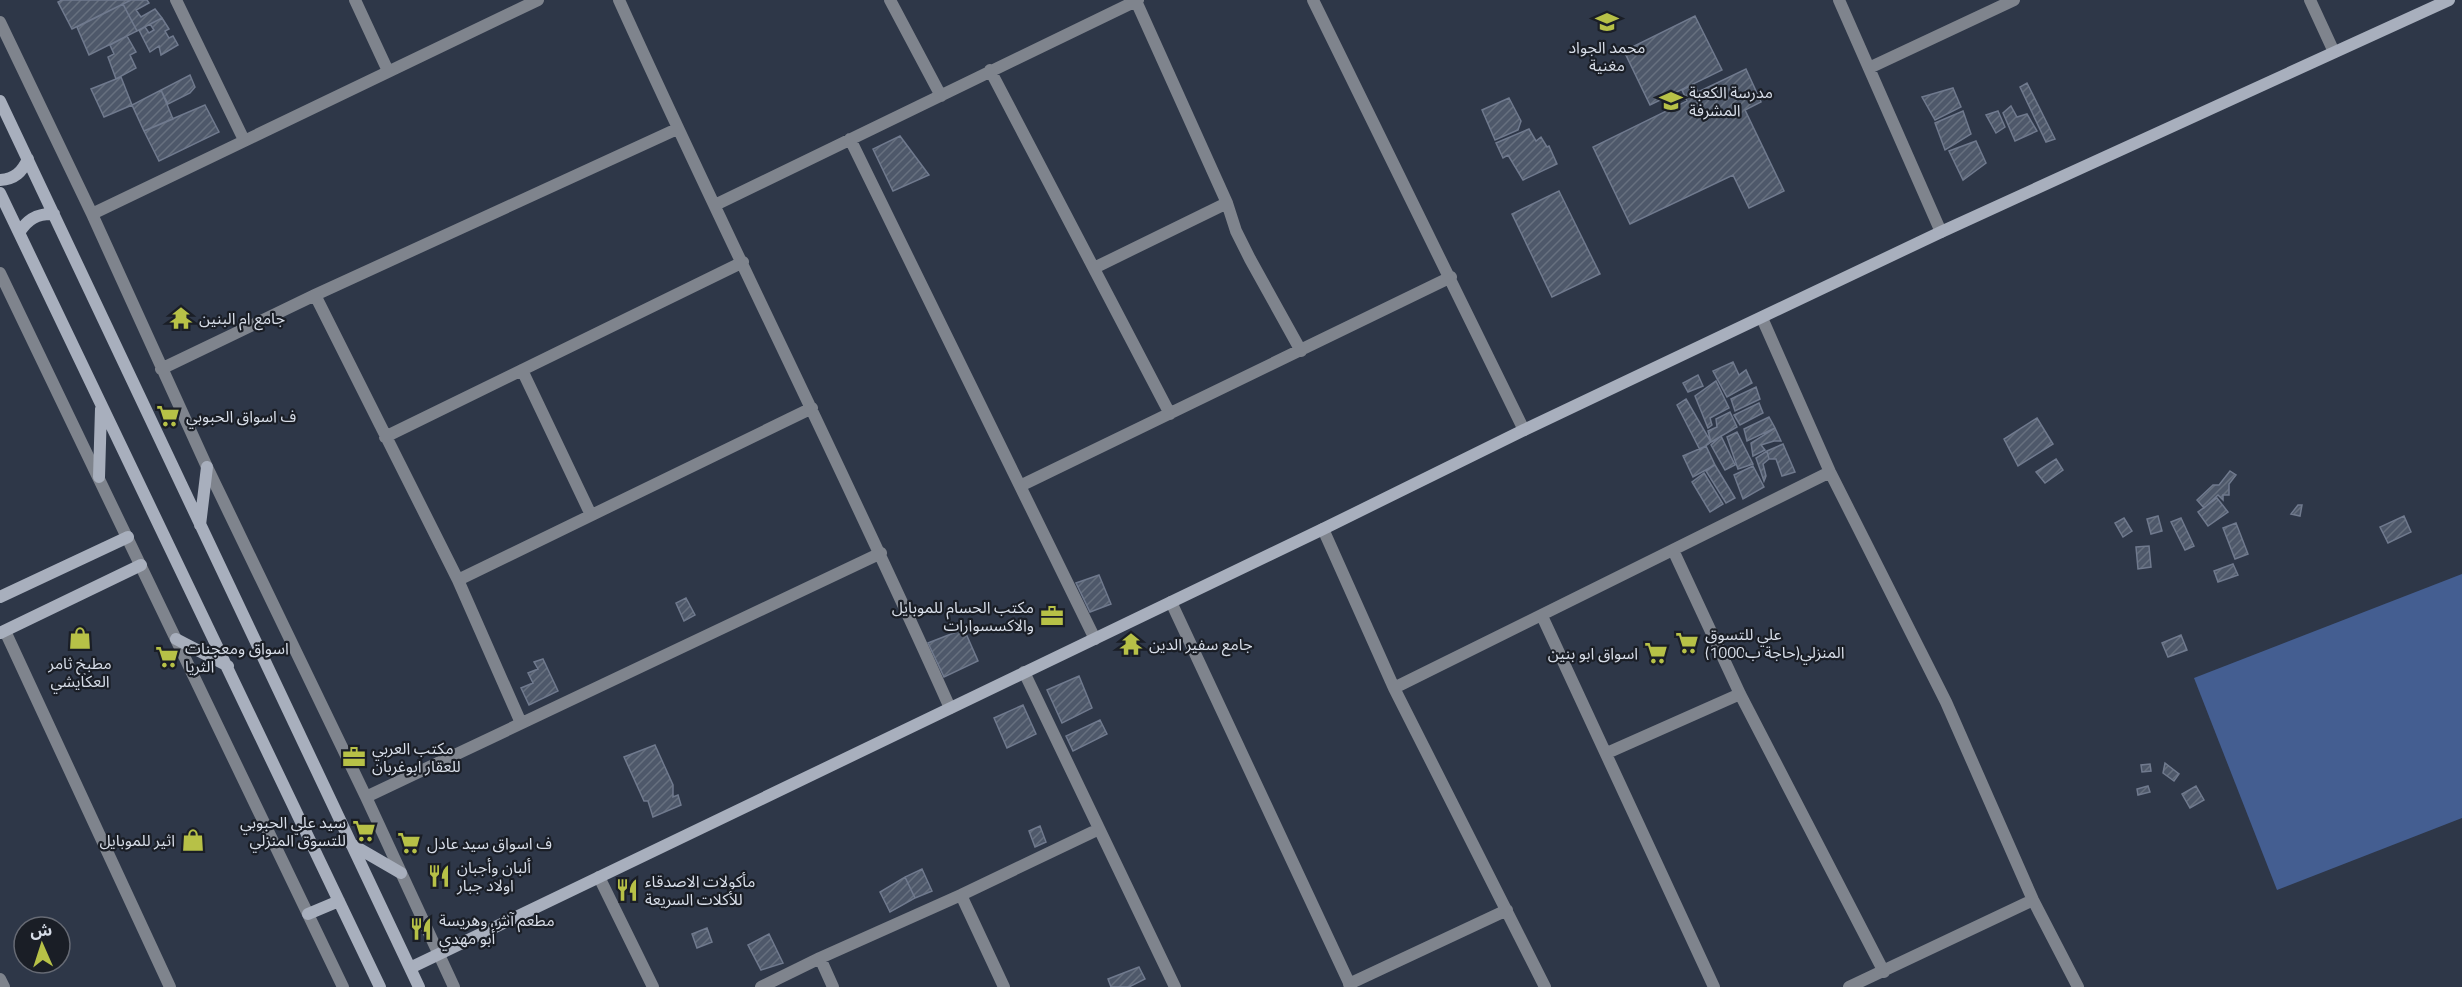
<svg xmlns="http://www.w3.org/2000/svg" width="2462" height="987" font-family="'Titillium Web','Noto Sans Arabic',sans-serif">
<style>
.pitch{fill:#445e91}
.building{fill:url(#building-hatch);stroke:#707a8e;stroke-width:1.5}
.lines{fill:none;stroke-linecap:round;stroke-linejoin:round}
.street{stroke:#7f848d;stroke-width:12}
.secondary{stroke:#a8afbd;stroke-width:12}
.labels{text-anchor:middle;stroke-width:4.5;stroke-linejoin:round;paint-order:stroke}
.poi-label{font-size:16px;fill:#d7dde8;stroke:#1a1e26;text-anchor:start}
</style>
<defs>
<pattern id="building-hatch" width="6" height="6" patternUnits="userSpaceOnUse" patternTransform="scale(1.5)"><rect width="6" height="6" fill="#4e586a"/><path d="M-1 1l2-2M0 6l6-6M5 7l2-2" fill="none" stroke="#67707f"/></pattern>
</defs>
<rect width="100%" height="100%" fill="#2e3748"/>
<path class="pitch" d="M2462,574v244l-185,72 -83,-212z"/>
<path class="building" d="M62,0h69l-59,29 -14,-27z
M131,0h16l2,3 -13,7 5,7 14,-8 7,9 -25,13 -14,-27z
M123,4l14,27 -48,24 -12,-28z
M1695,16l27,54 -72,35 -26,-54z
M162,18l7,11 -4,2 4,7 4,-2 5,9 -17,10 -2,-9 -9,6 -11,-22 6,-3 4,6 5,-3 -4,-6z
M127,36l9,16 -6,3 6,13 -20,11 -8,-22 6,-3 -4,-9z
M1746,69l15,33 -16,8 39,81 -35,17 -16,-33 -103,49 -37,-77 94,-46 -5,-11 12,-6 4,8z
M190,75l5,12 -5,6 -22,11 -7,-14z
M121,77l11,28 -28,12 -13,-28z
M2027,83l28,56 -9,3 -26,-55z
M1953,88l8,19 -26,13 -13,-23z
M161,90l12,29 -29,12 -12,-26z
M1509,98l12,23 -3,9 -23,10 -13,-30z
M205,105l14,27 -60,29 -15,-30z
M2011,106l6,11 10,-3 10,17 -22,10 -12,-28z
M1963,111l8,23 -26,16 -10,-27z
M1998,111l7,16 -9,6 -10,-18z
M1529,129l7,12 5,-4 6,10 2,-1 8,18 -34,16 -15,-25 -5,3 -7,-15z
M900,136l29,39 -36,16 -20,-42z
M1976,141l10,22 -23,17 -14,-29z
M1559,191l41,83 -48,23 -40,-83z
M1733,362l6,13 7,-5 6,13 -25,14 -14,-26z
M1698,375l5,11 -15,6 -5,-9z
M1716,381l13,27 -19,10 2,7 -4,3 -13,-32z
M1756,387l4,12 -25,12 -4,-12z
M1686,399l25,43 -11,8 -23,-45z
M1759,403l4,10 -23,12 -6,-10z
M1730,412l7,15 -26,15 -3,-11 9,-4 -1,-8z
M1769,417l6,11 -28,13 -3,-12z
M2037,418l16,26 -35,22 -14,-27z
M1775,428l6,13h-7l-13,4 4,5 -12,6 -2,-13z
M1737,432l16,32 -15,5 -11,-32z
M1721,436l14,29 -10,5 -14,-25z
M1783,444l12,28 -13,4 -6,-17h-7l-2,-8z
M1706,446l9,19 -22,12 -10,-21z
M1767,451l2,8 -6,5 3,12 -2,5 -8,-23z
M2056,459l7,11 -18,13 -9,-11z
M1715,465l20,33 -9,5 -20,-32z
M1753,466l11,21 -21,12 -9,-24z
M2230,471l6,4 -7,9v11h-6v5l-5,-5 -14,13 -7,-8 16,-15h6z
M1704,473l19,31 -13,8 -18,-30z
M2217,498l11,14 -20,14 -10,-14z
M2298,505h4l-2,11 -9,-2z
M2158,516l4,15 -11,3 -4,-15z
M2404,516l7,16 -23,11 -8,-16z
M2124,518l8,13 -9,6 -8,-14z
M2181,518l13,28 -9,4 -14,-28z
M2236,523l12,31 -13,5 -12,-31z
M2149,546l2,21 -13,2 -2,-22z
M2233,564l5,11 -20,7 -4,-11z
M1099,575l12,29 -21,8 -14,-29z
M686,598l9,17 -11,6 -8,-18z
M964,629l14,32 -34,16 -16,-34z
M2181,635l6,15 -19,7 -6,-14z
M543,659l15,32 -29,14 -8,-17 12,-5 -5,-10 10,-4 -4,-7z
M1079,676l13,32 -30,15 -15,-33z
M1023,705l13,29 -29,14 -13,-30z
M1100,720l7,14 -34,17 -7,-15z
M655,745l18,40v12l5,-2 3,10 -28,12 -5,-16h-4l-20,-44z
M2165,763l14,11 -5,7 -11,-8z
M2150,764l1,7 -9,1 -1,-7z
M2148,786l2,6 -12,3 -1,-6z
M2196,786l8,14 -14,8 -8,-14z
M1040,826l6,16 -11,5 -6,-16z
M922,869l10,22 -17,7 -10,-21z
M905,877l10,21 -25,14 -10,-20z
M707,928l5,14 -15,6 -5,-14z
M769,934l14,29 -22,7 -13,-25z
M1139,967l6,12 -16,8h-18l-3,-8z"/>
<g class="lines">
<path class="street" d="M176,0l68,140
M355,0l33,71
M619,0c107,237 225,470 331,708
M890,0l51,96
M1313,0l211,430
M1839,0l102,232
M2310,0l24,52
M1136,1l91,202 9,28 14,28 51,92
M0,22l92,192 115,253 159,330 88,190
M1869,68l145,-68
M990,70l180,344
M850,139l245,500
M715,205l423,-205
M92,214l446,-214
M1094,268l133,-65
M0,273l343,714
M315,295l143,285 63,143
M1762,318l68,154 116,230 87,198 45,87
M161,369l154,-74 362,-166
M522,370l69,145
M385,437l358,-175
M1020,486l431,-209
M1323,529l71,159 151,299
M1673,550l67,144 144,278
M458,580l354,-172
M1171,602l180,385
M1542,616l172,371
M5,631l165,356
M1024,672l151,315
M1394,688l436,-216
M1607,753l133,-59
M366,797l515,-244
M599,877l54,110
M961,895l43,92
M820,958l13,29
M0,979l4,8
M1349,984l158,-74
M761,987l59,-29 141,-63 138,-66
M1849,987l184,-87"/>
<path class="secondary" d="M0,101l419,886
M0,180c15,-1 22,-8 28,-21
M0,193l380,794
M19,233c8,-14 19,-20 35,-19
M99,477l2,-68
M200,525l7,-58
M0,597l128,-60
M0,633l141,-68
M176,639l52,27
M351,844l50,29
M308,914l31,-13
M410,968l913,-439 201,-99 417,-198 508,-232"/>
</g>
<defs>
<g id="school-bare" transform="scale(1.8)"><path d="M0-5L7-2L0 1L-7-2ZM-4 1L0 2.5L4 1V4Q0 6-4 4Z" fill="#b7c147" stroke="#1a1e26" stroke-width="2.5" paint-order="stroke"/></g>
<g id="temple-bare" transform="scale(1.8)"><path d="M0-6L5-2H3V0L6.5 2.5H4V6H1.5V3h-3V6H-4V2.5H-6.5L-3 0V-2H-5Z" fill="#b7c147" stroke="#1a1e26" stroke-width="2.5" paint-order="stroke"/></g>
<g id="supermarket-bare" transform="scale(1.8)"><path d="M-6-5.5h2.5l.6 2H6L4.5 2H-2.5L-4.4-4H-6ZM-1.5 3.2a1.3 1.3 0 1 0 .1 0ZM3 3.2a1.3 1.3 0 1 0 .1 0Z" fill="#b7c147" stroke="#1a1e26" stroke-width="2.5" paint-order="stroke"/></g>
<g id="office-bare" transform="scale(1.8)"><path d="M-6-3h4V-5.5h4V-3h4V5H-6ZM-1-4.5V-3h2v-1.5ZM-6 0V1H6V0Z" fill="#b7c147" stroke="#1a1e26" stroke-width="2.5" paint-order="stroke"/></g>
<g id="shop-bare" transform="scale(1.8)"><path d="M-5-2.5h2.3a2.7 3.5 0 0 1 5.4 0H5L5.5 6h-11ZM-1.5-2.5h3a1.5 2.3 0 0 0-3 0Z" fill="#b7c147" stroke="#1a1e26" stroke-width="2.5" paint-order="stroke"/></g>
<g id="restaurant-bare" transform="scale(1.8)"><path d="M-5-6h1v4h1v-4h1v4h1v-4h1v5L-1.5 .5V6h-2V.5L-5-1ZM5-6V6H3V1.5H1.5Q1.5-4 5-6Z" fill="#b7c147" stroke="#1a1e26" stroke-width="2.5" paint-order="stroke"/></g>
</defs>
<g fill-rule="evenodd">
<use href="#school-bare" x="1607" y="22"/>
<use href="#school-bare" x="1671" y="101"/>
<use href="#temple-bare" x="181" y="318"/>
<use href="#supermarket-bare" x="168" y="416"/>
<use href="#office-bare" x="1052" y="616"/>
<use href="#shop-bare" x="80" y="638"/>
<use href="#supermarket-bare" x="1687" y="643"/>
<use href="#temple-bare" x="1131" y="644"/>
<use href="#supermarket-bare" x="1656" y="653"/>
<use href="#supermarket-bare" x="167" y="657"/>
<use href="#office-bare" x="354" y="757"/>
<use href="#supermarket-bare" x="364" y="831"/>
<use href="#shop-bare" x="193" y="840"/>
<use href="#supermarket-bare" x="409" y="843"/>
<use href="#restaurant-bare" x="439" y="876"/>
<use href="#restaurant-bare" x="627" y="890"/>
<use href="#restaurant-bare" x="421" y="929"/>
</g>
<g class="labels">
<g class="poi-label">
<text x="1607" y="53" text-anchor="middle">محمد الجواد<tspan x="1607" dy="18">مغنية</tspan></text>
<text x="1689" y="98">مدرسة الكعبة<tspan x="1689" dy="18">المشرفة</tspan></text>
<text x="199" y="324">جامع ام البنين</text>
<text x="186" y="422">ف اسواق الحبوبي</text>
<text x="1034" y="613" text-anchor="end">مكتب الحسام للموبايل<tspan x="1034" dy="18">والاكسسوارات</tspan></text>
<text x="1705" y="640">علي للتسوق<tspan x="1705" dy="18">المنزلي(حاجة ب1000)</tspan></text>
<text x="1149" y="650">جامع سفير الدين</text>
<text x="185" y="654">اسواق ومعجنات<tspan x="185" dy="18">الثريا</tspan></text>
<text x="1638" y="659" text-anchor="end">اسواق ابو بنين</text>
<text x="80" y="669" text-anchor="middle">مطبخ ثامر<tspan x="80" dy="18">العكايشي</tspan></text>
<text x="372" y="754">مكتب العربي<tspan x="372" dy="18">للعقار ابوغربان</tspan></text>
<text x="346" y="828" text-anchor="end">سيد علي الحبوبي<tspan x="346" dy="18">للتسوق المنزلي</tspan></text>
<text x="175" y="846" text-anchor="end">اثير للموبايل</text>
<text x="427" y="849">ف اسواق سيد عادل</text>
<text x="457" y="873">ألبان وأجبان<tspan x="457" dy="18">اولاد جبار</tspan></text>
<text x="645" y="887">مأكولات الاصدقاء<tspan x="645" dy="18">للأكلات السريعة</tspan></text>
<text x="439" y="926">مطعم آش وهريسة<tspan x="439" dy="18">أبو مهدي</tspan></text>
</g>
</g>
<g transform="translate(42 945) rotate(357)"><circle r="28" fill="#1a1e26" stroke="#666a74" stroke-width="1.5"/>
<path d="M0-4.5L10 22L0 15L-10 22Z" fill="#b7c147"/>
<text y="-9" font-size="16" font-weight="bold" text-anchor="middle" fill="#d7dde8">ش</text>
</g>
</svg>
